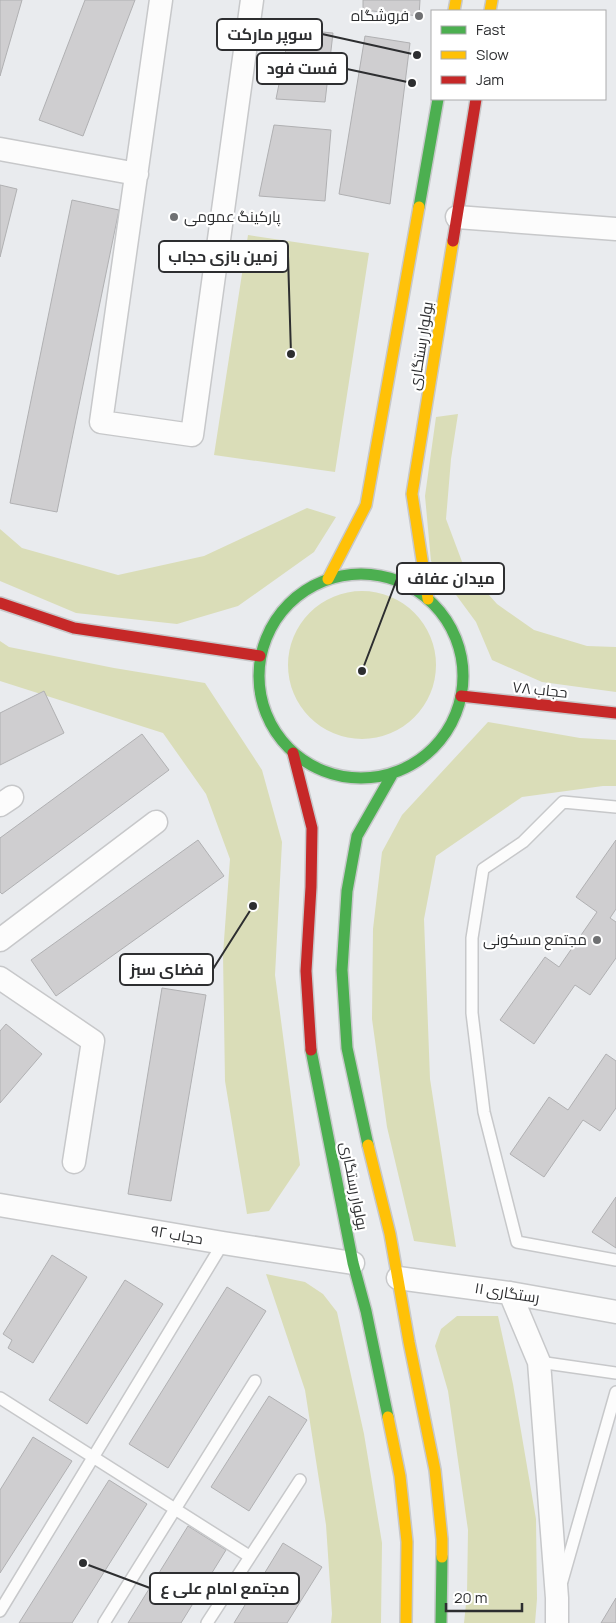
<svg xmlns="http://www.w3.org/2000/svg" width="616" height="1623" font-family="Manrope,Cairo,sans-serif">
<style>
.green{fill:#daddb8}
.building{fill:#cfced0;stroke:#b0b0b2}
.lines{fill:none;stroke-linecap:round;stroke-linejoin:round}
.lane-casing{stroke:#c7c8ca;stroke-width:14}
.street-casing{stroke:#c7c8ca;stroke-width:25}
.fast-casing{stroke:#c7c8ca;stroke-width:14}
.slow-casing{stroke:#c7c8ca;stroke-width:14}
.jam-casing{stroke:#c7c8ca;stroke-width:14}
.lane{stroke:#fcfcfc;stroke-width:11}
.street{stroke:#fcfcfc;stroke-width:22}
.fast{stroke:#4caf50;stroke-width:11}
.slow{stroke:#ffc107;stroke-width:11}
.jam{stroke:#c62828;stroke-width:11}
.poi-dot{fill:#6f7072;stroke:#fff;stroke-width:2}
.labels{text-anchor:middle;stroke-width:4.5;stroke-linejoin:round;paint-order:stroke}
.poi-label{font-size:15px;fill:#2d2e30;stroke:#fff;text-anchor:end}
.street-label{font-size:15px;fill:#2d2e30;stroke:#fff}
.leader{fill:none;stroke:#2d2e30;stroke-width:2}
.callout-dot{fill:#2d2e30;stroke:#fff;stroke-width:2}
.callout{fill:#fff;stroke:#2d2e30;stroke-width:2}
.callout-label{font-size:16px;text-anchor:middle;font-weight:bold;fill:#2d2e30}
</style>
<rect width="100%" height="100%" fill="#e9ebee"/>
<path class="green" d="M248,235l121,18 -34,219 -121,-17z
M458,414l-7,45 -5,60 18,48 33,37 37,26 53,16 29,1v45l-74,-10 -50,-22 -16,-38 -45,-61 -6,-65 11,-79z
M307,508l29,9 -22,35 -76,54 -61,18 -101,-11 -76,-32v-52l22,19 96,27 86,-19z
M288 665a74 74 0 1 1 148 0a74 74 0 1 1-148 0Z
M0,641l9,6 105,21 91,15 57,87 20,72 -7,133 25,190 -31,46 -22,3 -22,-133 -2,-127 7,-95 -24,-65 -43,-61 -163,-52z
M488,722l92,16 36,2v46h-13l-81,11 -86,59 -12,63 6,160 26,168 -42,-6 -27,-114 -15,-108 1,-90 9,-77 20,-37z
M266,1274l39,8 18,12 14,18 27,122 18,109 -1,80h-50l1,-9 -6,-89 -21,-135z
M457,1316h41l15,68 23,135 1,80 -2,24h-71l3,-29 1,-64 -20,-139 -13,-45 6,-17z"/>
<path class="building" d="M0,0h22l-22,76z
M85,0h50l-52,136 -44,-16z
M363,0h57l-1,16 -56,-6z
M290,29l43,4 -8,69 -49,-3z
M365,36l45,7 -20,161 -51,-10z
M274,125l57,5 -6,71 -66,-5z
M0,185l17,4 -17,68z
M72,200l47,10 -62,302 -47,-9z
M44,691l20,42 -64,32v-52z
M142,734l27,36 -167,124 -2,-2v-54z
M198,840l26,36 -168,120 -25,-36z
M616,840v69l-6,9 6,4v36l-26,37 -15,-10 -41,59 -34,-24 45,-63 14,10 38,-55 -21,-15z
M162,988l44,7 -35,206 -43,-7z
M6,1024l36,30 -42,49v-72z
M606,1054l10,7v47l-16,23 -17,-11 -39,57 -34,-23 39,-57 19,13z
M616,1197v51l-24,-16z
M52,1255l35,22 -54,86 -25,-15 4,-8 -9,-6z
M125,1280l38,24 -76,120 -38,-24z
M227,1287l39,24 -98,157 -39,-24z
M269,1396l38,24 -58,91 -38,-24z
M33,1437l39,24 -72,112v-83z
M109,1480l38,24 -75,119h-53z
M188,1526l38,24 -45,73h-53z
M283,1543l39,24 -35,56h-53z
M616,1598v25h-15z"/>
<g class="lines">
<g class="lane-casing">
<path id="lane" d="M616,807l-53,-5 -40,40 -40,27 -11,69v75l12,99 33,130 99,18
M539,1362l77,11
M0,1398l249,158
M562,1581l54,-189
M0,1611l223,-368
M104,1623l151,-242
M207,1623l93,-143"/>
</g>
<g class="street-casing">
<path id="street" d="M161,0l-60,422 91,13 60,-435
M0,149l137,25
M457,217l159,12
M0,805l12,-8
M0,940l156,-118
M0,978l93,63 -19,121
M0,1205l223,38 130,20
M398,1278l112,15 106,19
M510,1293l29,69 18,236v25"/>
</g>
<g class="fast-casing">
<path id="fast" d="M419,207l19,-108
M259 676a102 102 0 1 1 204 0a102 102 0 1 1-204 0Z
M311,1050l42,213 13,48 22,106
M368,1145l-21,-97 -5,-78 5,-79 10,-55 36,-63
M441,1623l1,-66"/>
</g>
<g class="slow-casing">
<path id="slow" d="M454,11l2,-11
M490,11l2,-11
M328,579l38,-74 53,-298
M428,599l-16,-105 41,-253
M368,1145l22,89 19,108 26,128 7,69v18
M388,1417l12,59 7,66 -1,81"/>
</g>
<g class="jam-casing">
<path id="jam" d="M453,241l23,-142
M0,603l74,25 186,28
M461,696l155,17
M293,753l19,75 -1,59 -5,84 5,79"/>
</g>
<use href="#lane" class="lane"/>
<use href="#street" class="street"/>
<use href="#fast" class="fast"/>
<use href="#slow" class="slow"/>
<use href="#jam" class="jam"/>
</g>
<g class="poi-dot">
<circle cx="419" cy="16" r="5"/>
<circle cx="174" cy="217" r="5"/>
<circle cx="597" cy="940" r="5"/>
</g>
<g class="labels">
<g class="poi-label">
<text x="409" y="21">فروشگاه</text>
<text x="184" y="222" text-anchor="start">پارکینگ عمومی</text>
<text x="587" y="945">مجتمع مسکونی</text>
</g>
<g class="street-label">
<text transform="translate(421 346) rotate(-81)" y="5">بولوار رستگاری</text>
<text transform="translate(540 690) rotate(6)" y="5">حجاب ۷۸</text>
<text transform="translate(354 1186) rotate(79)" y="5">بولوار رستگاری</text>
<text transform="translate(177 1235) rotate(10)" y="5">حجاب ۹۲</text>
<text transform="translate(507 1293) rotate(9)" y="5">رستگاری ۱۱</text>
</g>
</g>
<path class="leader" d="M417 55L322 34M412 83L347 69M291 354L288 256M362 671L397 579M253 906L213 969M83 1563L150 1588"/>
<g class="callout-dot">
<circle cx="417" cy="55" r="5"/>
<circle cx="412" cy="83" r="5"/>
<circle cx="291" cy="354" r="5"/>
<circle cx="362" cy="671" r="5"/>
<circle cx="253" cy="906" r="5"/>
<circle cx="83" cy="1563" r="5"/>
</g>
<g class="callout">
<rect x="217" y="19" width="105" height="31" rx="5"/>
<rect x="257" y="53" width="90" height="31" rx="5"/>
<rect x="159" y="241" width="129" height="31" rx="5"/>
<rect x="397" y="563" width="107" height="31" rx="5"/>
<rect x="120" y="954" width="93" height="31" rx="5"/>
<rect x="150" y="1573" width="149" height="31" rx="5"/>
</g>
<g class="callout-label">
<text x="270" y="40">سوپر مارکت</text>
<text x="302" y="74">فست فود</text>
<text x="223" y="262">زمین بازی حجاب</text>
<text x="451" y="584">میدان عفاف</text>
<text x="167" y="975">فضای سبز</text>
<text x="225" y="1594">مجتمع امام علی ع</text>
</g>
<rect x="431" y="10" width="175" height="90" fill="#ffffff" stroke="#ababac"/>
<rect x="441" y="26" width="25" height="8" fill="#4caf50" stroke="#ababac"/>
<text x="476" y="35" font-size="15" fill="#2d2e30">Fast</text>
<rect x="441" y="51" width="25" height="8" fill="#ffc107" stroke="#ababac"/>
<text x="476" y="60" font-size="15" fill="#2d2e30">Slow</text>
<rect x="441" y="76" width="25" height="8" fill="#c62828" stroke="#ababac"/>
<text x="476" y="85" font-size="15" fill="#2d2e30">Jam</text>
<path d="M446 1603v8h76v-8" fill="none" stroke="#2d2e30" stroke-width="2.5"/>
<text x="454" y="1603" font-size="15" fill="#2d2e30" stroke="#ffffff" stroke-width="4" paint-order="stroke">20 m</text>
</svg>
